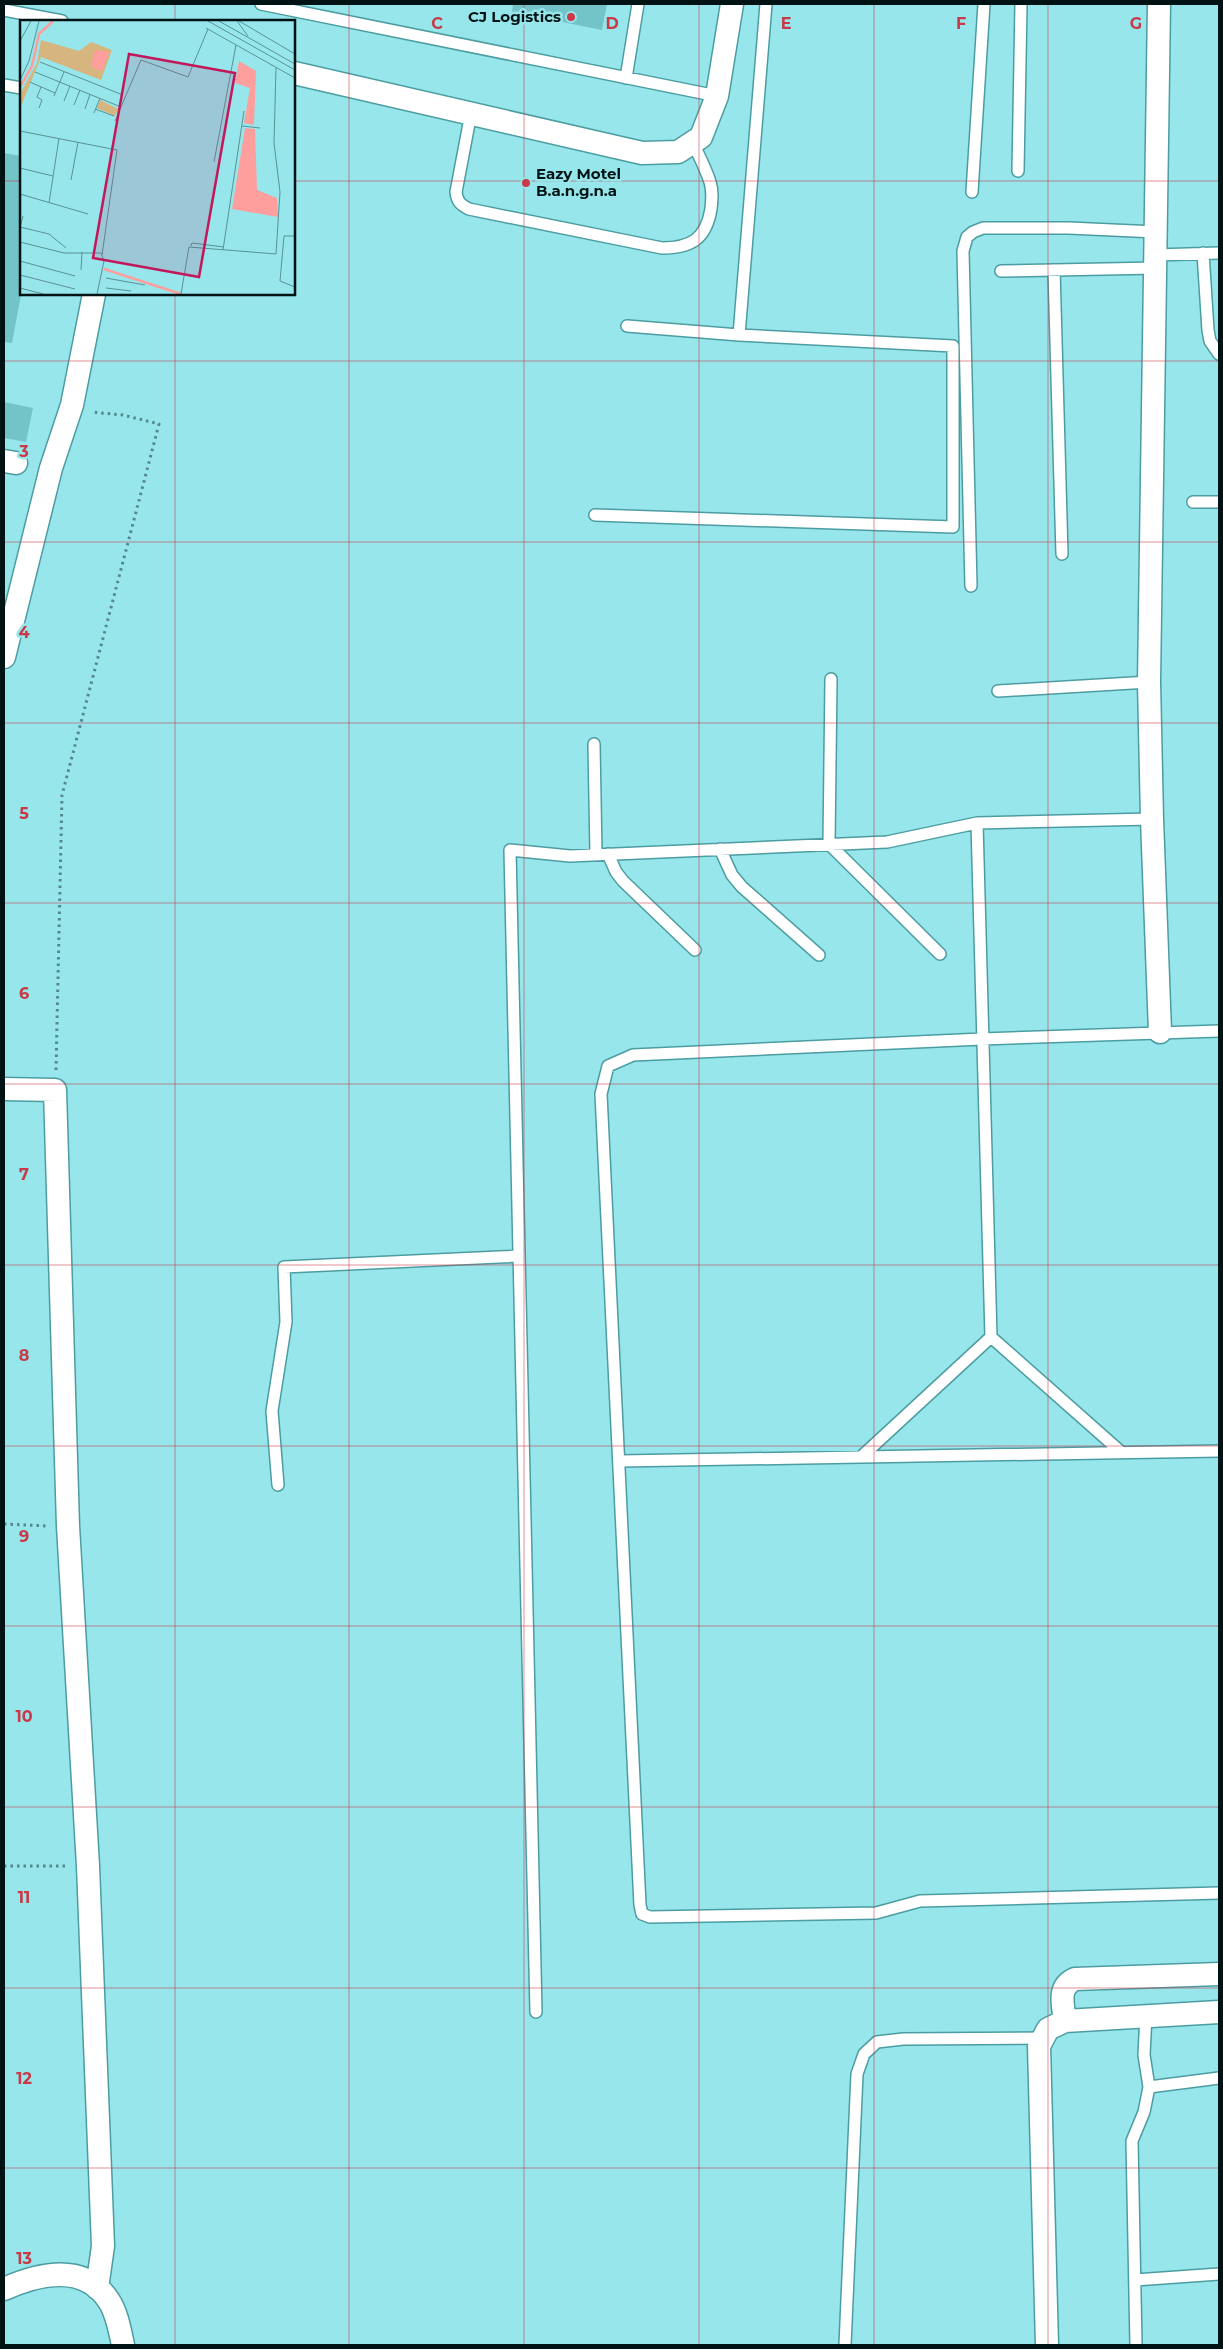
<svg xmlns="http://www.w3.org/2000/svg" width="1223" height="2349" font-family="Montserrat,sans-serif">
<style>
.building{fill:#73c4c8}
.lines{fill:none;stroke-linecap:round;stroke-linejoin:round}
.service-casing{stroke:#4c9da1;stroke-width:14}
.minor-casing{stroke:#4c9da1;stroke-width:25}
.path{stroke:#54888c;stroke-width:3;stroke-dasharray:2.5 4;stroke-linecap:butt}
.service{stroke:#fff;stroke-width:11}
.minor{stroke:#fff;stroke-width:22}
.grid{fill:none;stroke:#c93947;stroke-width:1;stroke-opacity:0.55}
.poi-dot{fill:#c93947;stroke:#96e6eb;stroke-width:2}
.labels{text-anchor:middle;stroke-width:5;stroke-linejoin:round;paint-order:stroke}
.poi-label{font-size:15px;font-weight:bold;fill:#001314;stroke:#96e6eb;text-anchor:end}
.inset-river{fill:none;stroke:#fe9e9d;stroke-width:2.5}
.inset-road{fill:none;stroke:#5a9295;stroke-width:1}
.view{fill:#c2185b;fill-opacity:0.15;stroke:#c2185b;stroke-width:2.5}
.inset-edge{fill:none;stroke:#001314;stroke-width:2.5}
.grid-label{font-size:16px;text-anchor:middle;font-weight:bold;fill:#c93947;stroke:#96e6eb;stroke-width:5;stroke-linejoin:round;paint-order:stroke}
</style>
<rect width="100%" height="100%" fill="#96e6eb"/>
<path class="building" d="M513,4h94l-5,26 -90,-18z
M4,153l17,3v139l-9,48 -8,-1z
M4,402l29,6 -7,34 -22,-4z"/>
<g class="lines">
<g class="service-casing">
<path id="service" d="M261,4l456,92
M4,10l58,11
M626,78l12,-74
M4,85l17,3
M471,113l-15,79c1,10 5,13 13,17l193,39c29,0 44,-9 49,-39 1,-9 2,-18 -1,-27 -4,-13 -11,-26 -17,-39
M1018,171l3,-167
M972,192l12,-188
M1203,253l5,77 2,11 9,13
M1156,255l63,-2
M1054,270l8,284
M1001,271l155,-3
M739,335l27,-331
M1193,502h26
M595,515l358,12v-181l-214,-11 -112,-9
M971,586l-8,-335 4,-14 6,-5 10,-4h86l87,4
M831,679l-2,165 111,110
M998,691l151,-9
M594,744l2,110
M977,823l14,514 130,115
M720,849l12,26 10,12 77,68
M608,854l8,18 7,9 72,69
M1219,1031l-237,8 -349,16 -25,11 -7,28 39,811 2,9 8,3 226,-4 44,-12 299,-8
M861,1457l130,-120
M620,1461l599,-10
M278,1485l-6,-74 14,-89 -2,-55 235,-11
M536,2012l-26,-1162 60,6 317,-14 90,-19 175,-4
M1149,2087l70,-9
M1135,2280l84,-6
M845,2345l12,-271 7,-20 13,-12 26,-3 141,-1
M1136,2345l-4,-204 12,-29 5,-25 -5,-32 2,-40"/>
</g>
<g class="minor-casing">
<path id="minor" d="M1159,4l-10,678 3,137 8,213
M294,73l348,80 36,-1 23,-15 16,-41 15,-92
M4,461l12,2
M4,657l47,-189 21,-63 22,-111
M4,1089l51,1 13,436 20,340 15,380 -6,42
M1065,2021c-2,-17 -8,-34 10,-42l144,-5
M4,2289c34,-15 80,-27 105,12 8,12 11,30 14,44
M1047,2345l-8,-299 9,-17 17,-8 154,-9"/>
</g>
<path class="path" d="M56,1070l6,-275 97,-371 -36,-9 -31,-3
M4,1524l44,2
M4,1866h63"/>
<use href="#service" class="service"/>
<use href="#minor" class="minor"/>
</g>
<path class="grid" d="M175,4v17M349,4v2341M524,4v2341M699,4v2341M874,4v2341M1048,4v2341M4,181h17M294,181h925M175,294v2051M4,361h1215M4,542h1215M4,723h1215M4,903h1215M4,1084h1215M4,1265h1215M4,1446h1215M4,1626h1215M4,1807h1215M4,1988h1215M4,2168h1215"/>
<g class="poi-dot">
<circle cx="571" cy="17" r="5"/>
<circle cx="526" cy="183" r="5"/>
</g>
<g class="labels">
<g class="poi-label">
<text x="561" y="22">CJ Logistics</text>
<text x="536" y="179" text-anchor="start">Eazy Motel<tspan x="536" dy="17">B.a.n.g.n.a</tspan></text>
</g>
</g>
<g transform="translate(20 20)">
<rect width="275" height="275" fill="#96e6eb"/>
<path d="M21,20l38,11 12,-9 21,8 -11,30 -60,-23 -21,52v-15l17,-31zM80,80l18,9 -3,7 -18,-8z" fill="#d6b57e"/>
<path d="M75,30l14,2 -7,19 -11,-4zM219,41l17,10 -2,54 -10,-2 6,-35 -15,-5zM225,108l10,1 2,61 20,8 1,19 -46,-8z" fill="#fe9e9d"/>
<path class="inset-river" d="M0,67l12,-21 7,-32 14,-13M84,249l77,25"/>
<path class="inset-road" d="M188,1l87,49M199,1l76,43M217,1l11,15M219,1l56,33M186,8l89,50M0,21l11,-20M20,42l83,33M15,52l86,35M0,60l9,-19 10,-40M10,62l25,11M34,76l10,-24M44,81l6,-15M54,85l6,-15M19,88l3,-8 -5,-3 4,-10M65,89l5,-15M75,89l19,7M74,93l6,-15M95,101l26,-61 47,17 20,-48M222,106l18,2M0,111l97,19 -15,105M194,142l22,-117M0,148l33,8M51,160l7,-38M0,174l68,20M29,183l10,-65M3,196l-3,11 29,7 17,14M274,216h-10l-4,45 15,6M0,222l44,11h37l3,8 -7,33M171,226l1,-3 32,4M203,230l21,-139M0,241l55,15M61,250l1,-18M0,255l55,14M86,258l39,7M0,268l23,6M86,268l25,3M161,274l8,-47 87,7 4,-62 -6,-49 2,-75"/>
<path class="view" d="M109,34l106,19 -36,204 -106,-19z"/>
<rect width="275" height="275" class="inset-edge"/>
</g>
<g class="grid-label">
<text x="437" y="29">C</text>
<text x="612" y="29">D</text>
<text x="786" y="29">E</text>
<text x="961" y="29">F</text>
<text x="1136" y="29">G</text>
<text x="24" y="457">3</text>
<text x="24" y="638">4</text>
<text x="24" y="819">5</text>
<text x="24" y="999">6</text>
<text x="24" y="1180">7</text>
<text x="24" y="1361">8</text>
<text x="24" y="1542">9</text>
<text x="24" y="1722">10</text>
<text x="24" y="1903">11</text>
<text x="24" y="2084">12</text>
<text x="24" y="2264">13</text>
</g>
<rect width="1223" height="2349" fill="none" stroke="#001314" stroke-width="10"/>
</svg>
